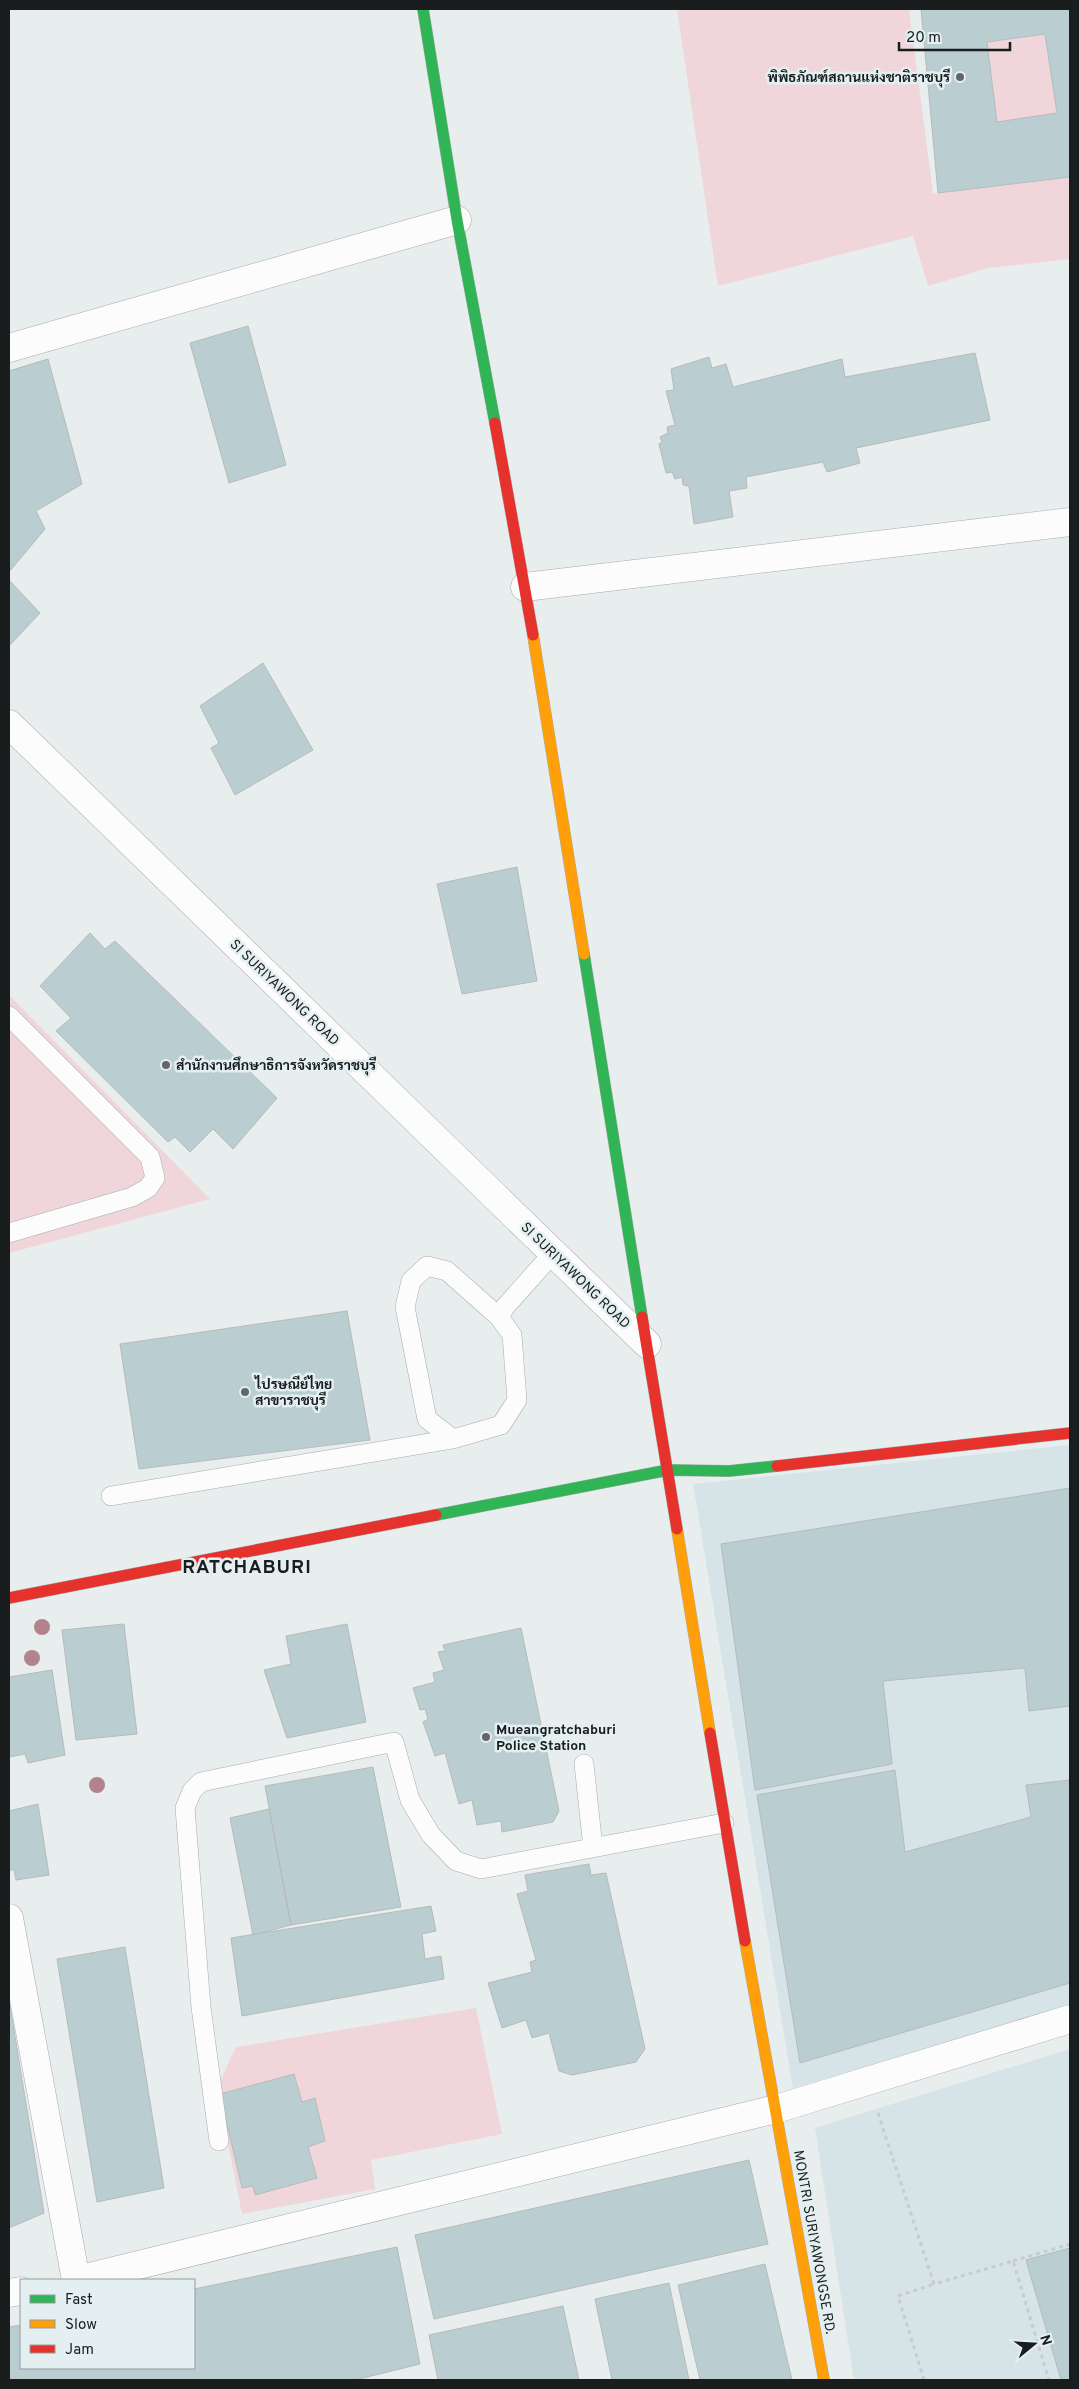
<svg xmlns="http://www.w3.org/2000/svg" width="1079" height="2389" font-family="Overpass,Sarabun,sans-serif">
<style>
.built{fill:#d6e3e7}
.green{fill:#f0d6da}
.building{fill:#baced2;stroke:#b6babb;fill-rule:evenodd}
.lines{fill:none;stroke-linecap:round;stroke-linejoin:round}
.lane-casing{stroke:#a7acad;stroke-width:20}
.street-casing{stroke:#a7acad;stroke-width:29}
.fast-casing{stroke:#a7acad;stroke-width:12}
.slow-casing{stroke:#a7acad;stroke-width:12}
.jam-casing{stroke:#a7acad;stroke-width:12}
.path{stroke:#cacbcc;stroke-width:3;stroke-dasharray:4 4;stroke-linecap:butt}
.lane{stroke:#fcfcfc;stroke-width:19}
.street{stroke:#fcfcfc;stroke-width:28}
.fast{stroke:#30b455;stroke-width:11}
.slow{stroke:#ff9f0a;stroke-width:11}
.jam{stroke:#e5322d;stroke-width:11}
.tree{fill:#b2838d}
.poi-dot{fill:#616667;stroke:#e4eff2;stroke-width:2}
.labels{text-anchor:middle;stroke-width:5;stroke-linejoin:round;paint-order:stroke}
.poi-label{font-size:14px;font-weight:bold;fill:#191d1e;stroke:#e4eff2;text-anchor:start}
.street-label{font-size:14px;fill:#191d1e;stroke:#e4eff2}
.district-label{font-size:19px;font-weight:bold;letter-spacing:1px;fill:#191d1e;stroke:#e4eff2}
</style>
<rect width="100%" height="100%" fill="#e8edee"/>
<path class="built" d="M1070,1445v559l-277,84 -100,-604z
M1070,2049v331h-216l-39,-252z"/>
<path class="green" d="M677,9h232l24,185 137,-17v82l-82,9 -60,18 -15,-50 -195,50z
M1045,34l12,79 -60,9 -10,-80z
M9,995l201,204 -201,54z
M476,2008l26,126 -131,26 4,29 -133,25 -25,-126 19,-41z"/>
<path class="building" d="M921,9h149v168l-132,16zM1045,34l12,79 -60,9 -10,-80z
M248,326l38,139 -57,18 -39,-140z
M975,353l15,67 -134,28 4,15 -33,9 -4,-10 -77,15 1,11 -18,3 4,26 -39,7 -5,-38 -6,-1 -1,-8 -7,2 -3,-7 -6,1 -7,-29 3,-2 -2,-5 8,-4 -1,-6 8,-2 -9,-34 8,-1 -3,-21 38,-12 3,11 14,-4 7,23 109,-28 3,18z
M48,359l34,125 -46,27 9,18 -36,43v-201z
M9,580l31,33 -31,33z
M263,663l50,87 -78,45 -24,-47 8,-5 -19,-37z
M517,867l20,114 -75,13 -25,-110z
M90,933l15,16 10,-8 162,157 -44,51 -20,-20 -23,23 -15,-15 -7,5 -112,-111 15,-13 -31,-32z
M347,1311l23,129 -231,29 -19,-125z
M1070,1488v218l-41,5 -4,-43 -142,13 9,83 -137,26 -34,-246z
M124,1624l13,110 -61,6 -14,-110z
M347,1624l19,98 -79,16 -23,-68 27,-6 -5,-28z
M521,1628l38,183 -6,11 -51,10 -1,-11 -24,4 -5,-25 -13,4 -14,-51 -10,3 -12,-34 5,-3 -3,-10 -5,1 -7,-22 22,-6 -2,-9 11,-3 -6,-18 7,-1 -2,-6z
M52,1670l13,85 -37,8 -3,-9 -16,3v-80z
M373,1767l28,140 -110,18 -26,-139z
M895,1770l10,82 126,-35 -5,-32 44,-5v203l-270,80 -43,-268z
M38,1804l11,71 -33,5 -2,-11 -5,2v-60z
M269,1809l22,116 -38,10 -23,-117z
M589,1864l2,11 15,-2 39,176 -9,13 -64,13 -13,-4 -10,-38 -17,5 -6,-18 -24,8 -14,-45 44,-11 -2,-10 6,-2 -19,-66 11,-3 -3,-16z
M431,1906l5,25 -14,3 3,25 16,-3 3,23 -202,37 -11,-78z
M125,1947l39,241 -67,14 -40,-243z
M9,2000l35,213 -35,15z
M294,2074l8,28 13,-4 10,43 -17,6 9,31 -62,17 -2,-9 -11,2 -22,-94z
M749,2160l19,84 -334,75 -19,-84z
M397,2247l23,117 -65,16h-346v-53l12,-2v43h173v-79z
M1070,2248v132h-9l-35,-120z
M765,2264l27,116h-92l-22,-95z
M669,2283l20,97h-77l-17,-81z
M563,2306l16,74h-141l-9,-45z"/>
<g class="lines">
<g class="lane-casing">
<path id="lane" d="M9,1016l141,141 5,21 -7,10 -16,9 -123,36
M499,1317l-52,-46 -20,-5 -16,15 -6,26 22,112 26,20 48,-14 16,-25 -5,-65 -13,-18 6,-10 48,-54
M111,1496l342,-57
M584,1764l9,84
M219,2141l-18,-134 -16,-199 7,-17 9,-9 193,-40 16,58 21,35 25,26 25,8 243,-46"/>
</g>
<g class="street-casing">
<path id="street" d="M9,348l448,-128
M525,587l545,-65
M9,724l638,620
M9,1918l67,362
M77,2280l699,-171 294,-90
M9,2293l12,-2"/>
</g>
<g class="fast-casing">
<path id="fast" d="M423,9l34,211 38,203
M584,954l58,363
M436,1515l232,-45 61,1 48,-5"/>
</g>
<g class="slow-casing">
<path id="slow" d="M533,635l51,319
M677,1529l33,204
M745,1941l79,439"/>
</g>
<g class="jam-casing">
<path id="jam" d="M495,423l38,212
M642,1317l35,212
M777,1466l293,-33
M9,1598l427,-83
M710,1733l35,208"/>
</g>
<path class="path" d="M878,2113l56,171 79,-23 36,119
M1013,2261l57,-17
M924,2380l-26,-84 36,-12"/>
<use href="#lane" class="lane"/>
<use href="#street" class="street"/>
<use href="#fast" class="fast"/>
<use href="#slow" class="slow"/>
<use href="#jam" class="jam"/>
</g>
<g class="tree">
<circle cx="42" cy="1627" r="8"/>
<circle cx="32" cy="1658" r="8"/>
<circle cx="97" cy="1785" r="8"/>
</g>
<g class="poi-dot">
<circle cx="960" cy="77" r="5"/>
<circle cx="166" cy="1065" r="5"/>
<circle cx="245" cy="1392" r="5"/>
<circle cx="486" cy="1737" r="5"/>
</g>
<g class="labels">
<g class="poi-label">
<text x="950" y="82" text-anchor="end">พิพิธภัณฑ์สถานแห่งชาติราชบุรี</text>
<text x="176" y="1070">สำนักงานศึกษาธิการจังหวัดราชบุรี</text>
<text x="255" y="1389">ไปรษณีย์ไทย<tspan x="255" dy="16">สาขาราชบุรี</tspan></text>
<text x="496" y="1734">Mueangratchaburi<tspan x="496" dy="16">Police Station</tspan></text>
</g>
<g class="street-label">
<text transform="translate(285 992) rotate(44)" y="5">SI SURIYAWONG ROAD</text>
<text transform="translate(576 1275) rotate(44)" y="5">SI SURIYAWONG ROAD</text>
<text transform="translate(815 2242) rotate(80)" y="5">MONTRI SURIYAWONGSE RD.</text>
</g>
<g class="district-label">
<text x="247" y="1573">RATCHABURI</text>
</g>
</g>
<rect width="1079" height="2389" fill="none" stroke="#191d1e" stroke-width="20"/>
<rect x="20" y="2279" width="175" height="90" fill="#e4eff2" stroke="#939b9d"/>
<rect x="30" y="2295" width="25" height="8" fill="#30b455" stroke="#939b9d"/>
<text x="65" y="2304" font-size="15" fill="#191d1e">Fast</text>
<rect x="30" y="2320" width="25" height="8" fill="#ff9f0a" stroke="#939b9d"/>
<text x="65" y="2329" font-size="15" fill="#191d1e">Slow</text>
<rect x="30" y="2345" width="25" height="8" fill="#e5322d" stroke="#939b9d"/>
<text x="65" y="2354" font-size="15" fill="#191d1e">Jam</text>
<g transform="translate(1034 2344) rotate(72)" stroke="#e4eff2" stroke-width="4" paint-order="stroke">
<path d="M0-4L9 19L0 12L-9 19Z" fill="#191d1e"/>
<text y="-8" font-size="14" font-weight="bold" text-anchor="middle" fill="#191d1e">N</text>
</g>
<path d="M899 42v8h111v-8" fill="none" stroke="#191d1e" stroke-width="2.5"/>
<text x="906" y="42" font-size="15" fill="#191d1e" stroke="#e4eff2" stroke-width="4" paint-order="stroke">20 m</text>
</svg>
